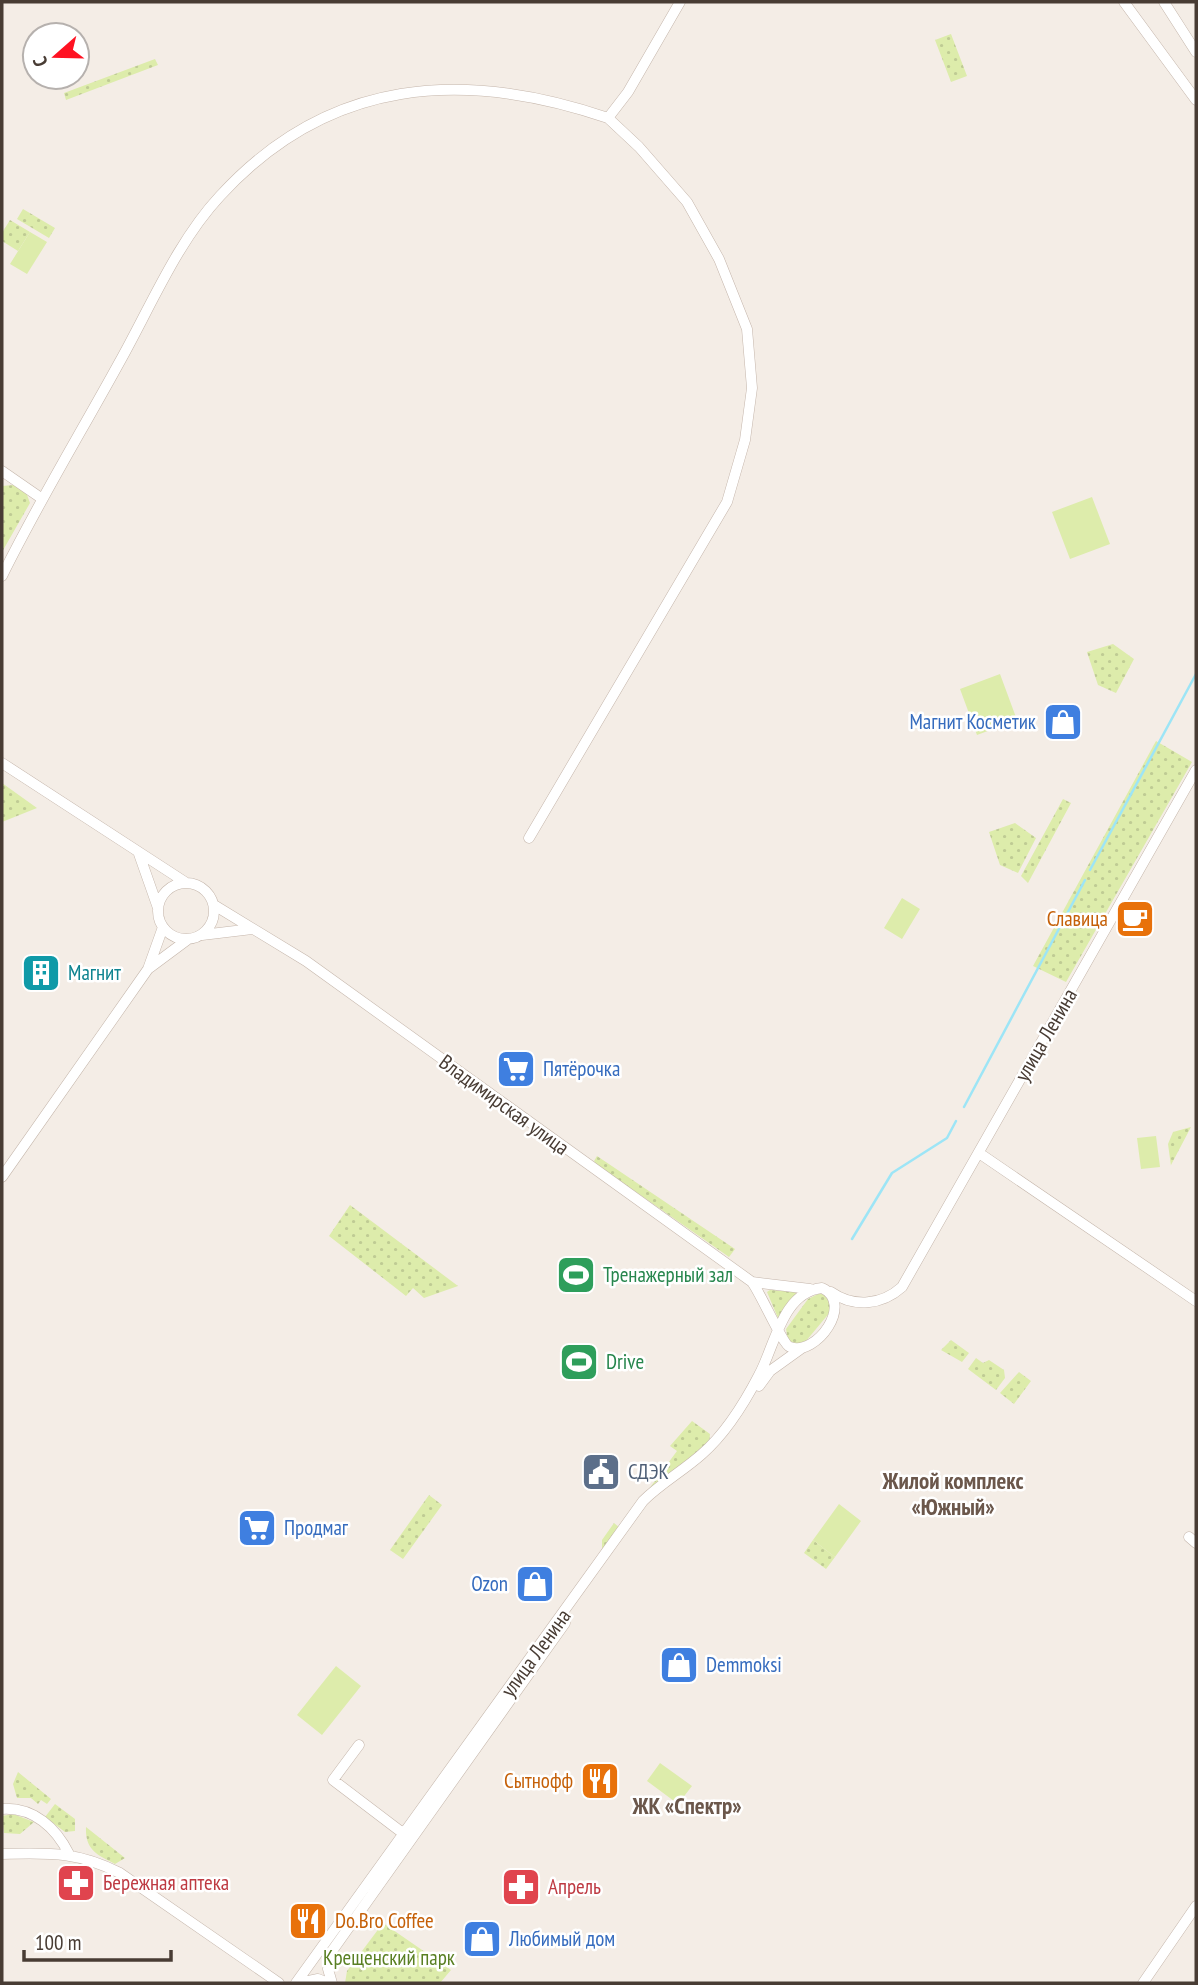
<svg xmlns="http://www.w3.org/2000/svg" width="1198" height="1985" font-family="'PT Sans Narrow',sans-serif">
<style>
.grass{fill:url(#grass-dots)}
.garden{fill:#ddecab}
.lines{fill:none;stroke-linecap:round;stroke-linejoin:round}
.stream{stroke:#9de5f6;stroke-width:2.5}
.minor-casing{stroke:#c4b5aa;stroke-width:11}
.minor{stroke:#fff;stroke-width:10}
.labels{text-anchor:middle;stroke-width:5;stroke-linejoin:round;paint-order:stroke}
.shop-label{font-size:21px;fill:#366cbe;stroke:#fff;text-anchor:start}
.food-label{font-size:21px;fill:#c56008;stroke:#fff;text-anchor:end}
.culture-label{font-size:21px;fill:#0d838f;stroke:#fff;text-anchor:start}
.street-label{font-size:21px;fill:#483c34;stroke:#fff}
.leisure-label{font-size:21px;fill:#27864d;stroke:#fff;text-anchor:start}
.service-label{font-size:21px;fill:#4e5e75;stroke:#fff;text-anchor:start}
.health-label{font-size:21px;fill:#be3a42;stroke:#fff;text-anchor:start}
.park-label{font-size:21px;fill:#597f23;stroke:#fff}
.neighbourhood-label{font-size:23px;font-weight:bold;fill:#6b574b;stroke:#fff}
</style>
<defs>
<pattern id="grass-dots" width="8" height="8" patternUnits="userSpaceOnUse" patternTransform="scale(1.75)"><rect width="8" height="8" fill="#ddecab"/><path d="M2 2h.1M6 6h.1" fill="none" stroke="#bfcb94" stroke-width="1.8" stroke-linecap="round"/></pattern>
</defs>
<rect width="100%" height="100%" fill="#f4ede6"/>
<path class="grass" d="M951,34l16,42 -16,6 -16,-42z
M155,59l3,6 -92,35 -2,-7z
M23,209l32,19 -6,10 -32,-19z
M10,220l20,12 -12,19 -16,-10v-8z
M13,485l13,7 4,11 -28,49v-66z
M1113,644l21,15 -18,34 -18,-8 -11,-33z
M1156,741l36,21 -126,220 -33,-16z
M2,783l35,25 -35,14z
M1063,799l8,4 -43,80 -7,-7z
M1015,823l21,15 -18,35 -18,-8 -11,-33z
M1191,1127l-20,38v1l-3,-22 5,-12z
M597,1156l138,93 -6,8 -133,-93 -2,-3z
M350,1205l108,81 -34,12 -11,-10 -7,8 -77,-60z
M770,1290l29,2 -21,26 -11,-26z
M820,1293l8,4 3,14 -25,30 -8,4 -10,-4 -2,-12 22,-30z
M951,1340l18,13 -7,9 -21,-12z
M976,1358l7,5 6,-3 15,10 1,8 -9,12 -28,-21z
M1019,1372l12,9 -17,23 -14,-11z
M692,1421l18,13 -1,11 -42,31 -61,74 -4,-2v-8l12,-17 6,5 57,-77 -7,-5z
M429,1495l13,10 -39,54 -13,-9z
M813,1540l22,17 -9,12 -22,-16z
M18,1772l33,27 -4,5 -6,-4 -3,4 -7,-6h-14l-4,-14z
M55,1804l20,15v12l-10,1 -20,-15z
M13,1814l21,8 -14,12 -16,-1 -2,-17z
M86,1827l39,31 -10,6c-18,-9 -30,-14 -29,-37z
M383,1923l68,47 -11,13h-95l2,-12z"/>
<path class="garden" d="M30,232l17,10 -20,32 -17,-10z
M1092,497l18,47 -40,15 -18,-47z
M1000,674l17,46 -40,15 -17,-46z
M902,898l18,11 -18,30 -18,-11z
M1156,1136l4,31 -19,2 -4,-31z
M839,1504l22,17 -26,36 -22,-17z
M336,1666l25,20 -39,49 -25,-20z
M660,1763l32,23 -14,18 -31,-23z"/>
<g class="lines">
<path class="stream" d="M1090,870l106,-196
M964,1107l121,-227
M852,1239l40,-66 55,-35 9,-17"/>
<g class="minor-casing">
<path id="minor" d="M1124,2l72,98
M1164,2l32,50
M2,471l39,27
M2,576c36,-73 78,-142 117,-213 31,-55 58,-121 101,-167 109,-119 244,-127 388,-78l20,-26 52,-90
M2,763l183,119
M529,838l198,-336 18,-62 7,-52 -5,-59 -28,-70 -32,-57 -48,-55 -31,-29
M139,854l19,54
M158 911a28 28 0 1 1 56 0a28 28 0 1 1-56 0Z
M214,905l92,56 446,321c9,12 31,63 38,65 26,10 65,-44 32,-59 -40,4 -47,58 -63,87 -14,27 -34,59 -57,79 -19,17 -41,29 -59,47l-347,482
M202,935l50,-6
M148,969l15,-42
M979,1153l217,148
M2,1177l146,-208 39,-29
M752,1282l58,7
M831,1292c23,16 51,13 71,-5l294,-517
M759,1386l11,-15 32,-23
M1189,1537l7,6
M359,1745l-26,35 71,54
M2,1809c32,-2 54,19 67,45
M2,1854c48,-1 74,-3 118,19l159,110
M299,1983l19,-4 10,4
M332,1983l-4,-14 4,-18 233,-328
M1143,1983l53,-77"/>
</g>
<use href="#minor" class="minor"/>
</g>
<defs>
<g id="shop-square" transform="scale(2.0125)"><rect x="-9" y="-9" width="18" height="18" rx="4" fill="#3f7fe0" stroke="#fff"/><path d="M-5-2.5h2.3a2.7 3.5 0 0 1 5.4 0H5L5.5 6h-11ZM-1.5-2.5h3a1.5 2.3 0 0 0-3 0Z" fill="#fff"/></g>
<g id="cafe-square" transform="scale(2.0125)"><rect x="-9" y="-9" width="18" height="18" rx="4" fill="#e8710a" stroke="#fff"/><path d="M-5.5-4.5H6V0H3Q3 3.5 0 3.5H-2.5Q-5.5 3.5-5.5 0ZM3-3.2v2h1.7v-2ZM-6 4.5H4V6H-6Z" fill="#fff"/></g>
<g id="building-square" transform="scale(2.0125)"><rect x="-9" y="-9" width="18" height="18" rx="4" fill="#0f9aa8" stroke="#fff"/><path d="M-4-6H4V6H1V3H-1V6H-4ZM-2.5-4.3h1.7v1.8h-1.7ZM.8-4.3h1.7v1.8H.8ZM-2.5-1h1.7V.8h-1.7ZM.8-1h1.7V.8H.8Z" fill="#fff"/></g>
<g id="supermarket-square" transform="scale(2.0125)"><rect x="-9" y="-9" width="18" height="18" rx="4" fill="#3f7fe0" stroke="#fff"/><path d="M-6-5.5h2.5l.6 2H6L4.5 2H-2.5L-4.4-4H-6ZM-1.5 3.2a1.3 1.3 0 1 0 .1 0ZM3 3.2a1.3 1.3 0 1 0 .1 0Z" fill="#fff"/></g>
<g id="stadium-square" transform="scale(2.0125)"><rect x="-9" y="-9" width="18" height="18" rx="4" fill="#2e9e5b" stroke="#fff"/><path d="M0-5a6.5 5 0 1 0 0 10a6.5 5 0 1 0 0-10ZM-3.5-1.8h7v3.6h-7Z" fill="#fff"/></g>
<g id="civic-square" transform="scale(2.0125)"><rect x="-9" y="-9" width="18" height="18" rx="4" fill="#5c6f8a" stroke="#fff"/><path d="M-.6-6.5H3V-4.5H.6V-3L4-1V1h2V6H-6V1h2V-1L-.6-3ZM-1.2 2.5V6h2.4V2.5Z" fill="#fff"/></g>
<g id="restaurant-square" transform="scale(2.0125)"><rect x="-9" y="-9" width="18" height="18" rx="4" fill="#e8710a" stroke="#fff"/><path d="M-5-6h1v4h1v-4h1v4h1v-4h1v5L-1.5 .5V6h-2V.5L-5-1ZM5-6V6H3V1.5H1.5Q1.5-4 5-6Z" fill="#fff"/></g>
<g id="pharmacy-square" transform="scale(2.0125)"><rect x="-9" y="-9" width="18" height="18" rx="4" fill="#e0444e" stroke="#fff"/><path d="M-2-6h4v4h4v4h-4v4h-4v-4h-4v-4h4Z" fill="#fff"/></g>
</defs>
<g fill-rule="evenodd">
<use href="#shop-square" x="1063" y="722"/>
<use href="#cafe-square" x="1135" y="919"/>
<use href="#building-square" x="41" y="973"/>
<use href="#supermarket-square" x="516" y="1069"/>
<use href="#stadium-square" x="576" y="1275"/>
<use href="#stadium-square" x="579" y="1362"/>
<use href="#civic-square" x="601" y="1472"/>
<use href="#supermarket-square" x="257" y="1528"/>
<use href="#shop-square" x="535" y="1584"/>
<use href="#shop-square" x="679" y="1665"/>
<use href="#restaurant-square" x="600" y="1781"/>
<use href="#pharmacy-square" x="76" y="1883"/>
<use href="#pharmacy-square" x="521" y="1887"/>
<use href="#restaurant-square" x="308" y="1921"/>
<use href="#shop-square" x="482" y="1939"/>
</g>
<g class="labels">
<g class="shop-label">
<text x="1036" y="729" text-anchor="end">Магнит Косметик</text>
<text x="543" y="1076">Пятёрочка</text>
<text x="284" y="1535">Продмаг</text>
<text x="508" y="1591" text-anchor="end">Ozon</text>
<text x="706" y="1672">Demmoksi</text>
<text x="509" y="1946">Любимый дом</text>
</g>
<g class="food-label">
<text x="1108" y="926">Славица</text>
<text x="573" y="1788">Сытнофф</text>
<text x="335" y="1928" text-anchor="start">Do.Bro Coffee</text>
</g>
<g class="culture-label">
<text x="68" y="980">Магнит</text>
</g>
<g class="street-label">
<text transform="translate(1046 1035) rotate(-60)" y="7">улица Ленина</text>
<text transform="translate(504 1105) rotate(36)" y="7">Владимирская улица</text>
<text transform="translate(536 1653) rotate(-54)" y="7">улица Ленина</text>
</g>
<g class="leisure-label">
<text x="603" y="1282">Тренажерный зал</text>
<text x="606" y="1369">Drive</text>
</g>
<g class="service-label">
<text x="628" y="1479">СДЭК</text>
</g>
<g class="health-label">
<text x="103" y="1890">Бережная аптека</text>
<text x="548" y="1894">Апрель</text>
</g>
<g class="park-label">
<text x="389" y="1965">Крещенский парк</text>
</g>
<g class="neighbourhood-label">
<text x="953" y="1489">Жилой комплекс<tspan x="953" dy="26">«Южный»</tspan></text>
<text x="687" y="1814">ЖК «Спектр»</text>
</g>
</g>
<rect width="1198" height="1985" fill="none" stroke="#483c34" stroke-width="7"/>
<g transform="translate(56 56) rotate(250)"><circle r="33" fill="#ffffff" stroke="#b6b1ae" stroke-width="2"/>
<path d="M0-5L12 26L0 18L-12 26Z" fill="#ff1222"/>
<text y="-10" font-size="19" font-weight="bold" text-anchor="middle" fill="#483c34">С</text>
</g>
<path d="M24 1950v10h147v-10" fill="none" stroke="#483c34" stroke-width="3.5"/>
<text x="35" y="1950" font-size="21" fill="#483c34" stroke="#ffffff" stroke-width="5" paint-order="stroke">100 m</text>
</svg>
